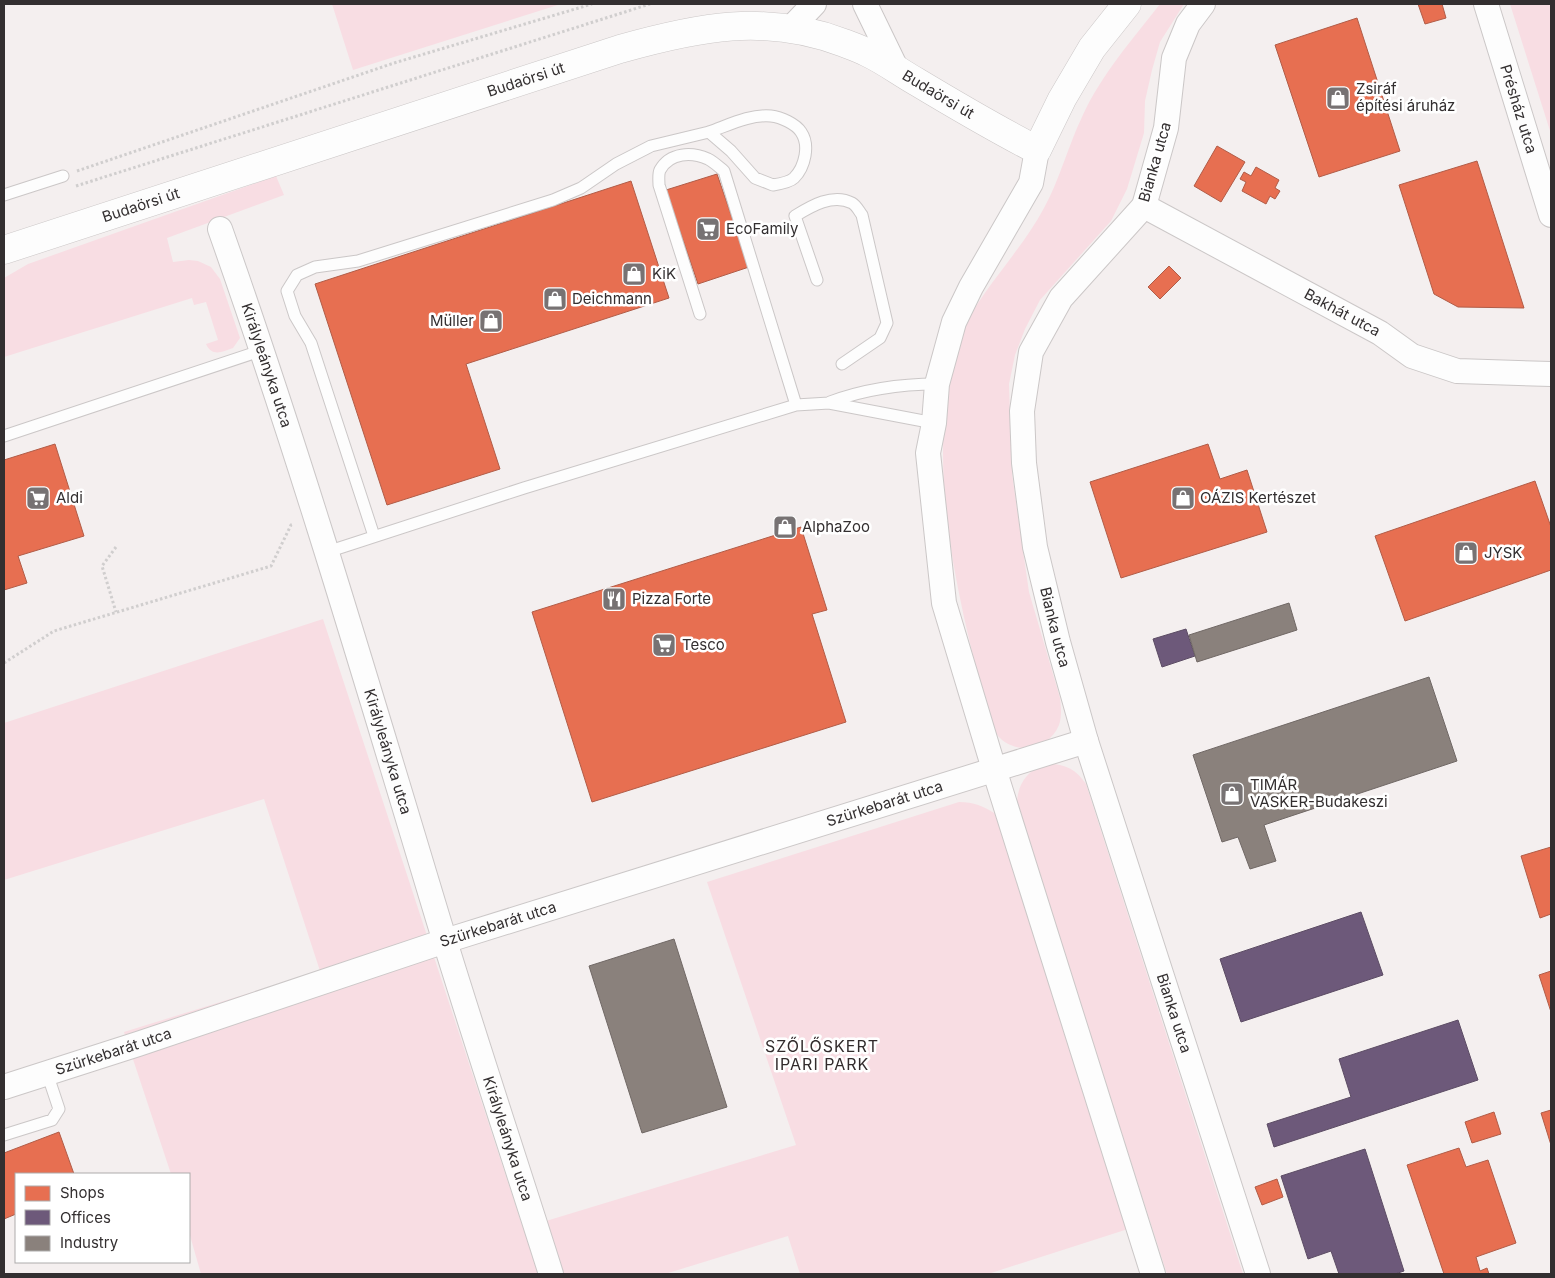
<svg xmlns="http://www.w3.org/2000/svg" width="1555" height="1278" font-family="Inter,sans-serif">
<style>
.green{fill:#f8dde3}
.shops{fill:#e76f51;stroke:#b15c47}
.offices{fill:#6d597a;stroke:#5c4c64}
.industry{fill:#8a817c;stroke:#706865}
.lines{fill:none;stroke-linecap:round;stroke-linejoin:round}
.service-casing{stroke:#cbc7c7;stroke-width:13}
.minor-casing{stroke:#cbc7c7;stroke-width:26}
.secondary-casing{stroke:#cbc7c7;stroke-width:29}
.path{stroke:#d0cece;stroke-width:3;stroke-dasharray:2.5 2.5;stroke-linecap:butt}
.service{stroke:#fdfdfd;stroke-width:11}
.minor{stroke:#fdfdfd;stroke-width:24}
.secondary{stroke:#fdfdfd;stroke-width:28}
.labels{text-anchor:middle;stroke-width:5;stroke-linejoin:round;paint-order:stroke}
.street-label{font-size:15px;fill:#332f30;stroke:#fff}
.poi-label{font-size:15px;fill:#332f30;stroke:#fff;text-anchor:start}
.neighbourhood-label{font-size:16px;letter-spacing:1px;fill:#322b2c;stroke:#fff}
</style>
<rect width="100%" height="100%" fill="#f4efef"/>
<path class="green" d="M332,4h229l-208,66z
M1160,4h24l-24,38 -8,28 -7,31 -1,32 -17,56 -16,32 -71,79 -15,29 -10,26 -6,29 3,90 17,118 31,106c1,9 2,18 -1,27 -10,25 -43,31 -61,11 -3,-4 -5,-10 -8,-14 -28,-108 -58,-220 -43,-333 3,-18 5,-37 13,-54 22,-47 60,-82 84,-127 16,-29 24,-62 38,-91 19,-42 50,-77 78,-113z
M1510,4h41v130z
M276,176l8,19 -117,43 6,24 16,-2 9,1 13,6 9,12 20,59 -7,10c-11,4 -21,9 -27,-4l12,-4 -12,-38 -12,3 -2,-7 -188,59v-79l24,-14z
M323,619l200,609 273,-83 -89,-263 252,-80c15,0 24,4 37,12l132,415 -140,45h-188l-12,-38 -123,38h-464l-12,-42v-58h-18l-47,-142 196,-61 -56,-172 -260,81v-157z
M1046,764c18,-1 30,5 40,20l157,490h-76l-150,-468c0,-21 9,-35 29,-42z"/>
<path class="shops" d="M1418,4h24l4,14 -21,6z
M1357,18l43,133 -81,26 -44,-132z
M1217,146l28,16 -24,40 -27,-16z
M1477,161l47,147 -66,-1 -24,-13 -35,-109z
M1256,167l23,13 -4,8 5,3 -5,8 -5,-3 -4,8 -24,-13 4,-9 -6,-3 4,-7 7,4z
M717,174l32,93 -51,17 -32,-94z
M631,181l38,117 -203,66 34,105 -113,36 -72,-221z
M1169,266l12,12 -21,21 -12,-12z
M55,444l29,92 -66,20 9,27 -23,7v-130z
M1208,444l12,35 27,-9 20,62 -146,46 -31,-96z
M1535,481l16,46v43l-146,51 -30,-85z
M801,527l26,83 -15,4 34,108 -254,80 -60,-190z
M1551,847v67l-11,4 -19,-62z
M1551,971v41l-12,-37z
M1551,1110v35l-10,-32z
M1494,1112l7,22 -29,9 -7,-21z
M59,1132l15,42h-58v40l-12,5v-66z
M1459,1148l7,19 22,-7 28,83 -40,14 4,14 7,-3 2,6h-45l-37,-109z
M1277,1179l6,18 -21,8 -7,-18z"/>
<path class="offices" d="M1186,629l9,27 -33,11 -9,-28z
M1361,912l22,63 -142,47 -21,-63z
M1458,1020l20,60 -204,67 -7,-23 84,-27 -12,-38z
M1365,1149l39,122 -9,3h-56l-8,-23 -23,8 -27,-83z"/>
<path class="industry" d="M1289,603l8,27 -100,32 -8,-27z
M1429,677l28,84 -193,64 12,36 -26,8 -12,-32 -16,5 -29,-87z
M674,939l53,168 -85,26 -53,-167z"/>
<g class="lines">
<g class="service-casing">
<path id="service" d="M4,195l59,-19
M817,280l-22,-64c16,-10 38,-23 57,-13 4,2 7,8 10,12l25,108 -7,15 -38,26
M700,314l-41,-129c0,-4 -1,-11 1,-15 10,-18 32,-18 48,-11 6,3 11,8 16,12l72,234
M830,402c35,-13 70,-18 107,-18
M4,436l259,-86
M374,536l-63,-193 -16,-27 -8,-25 10,-16 18,-8 43,-6 195,-61 28,-12 35,-24 35,-18 58,-14 22,19 24,27 18,7c6,-1 17,-3 21,-7 11,-11 16,-33 7,-46 -5,-8 -20,-15 -30,-16 -21,-2 -42,9 -62,16
M327,552l197,-64 272,-83 33,-2 105,20
M4,1135l48,-15 7,-11 -12,-36"/>
</g>
<g class="minor-casing">
<g id="minor">
<path d="M865,4l32,66"/>
<path id="s1" d="M1203,4l-15,20 -14,34 -8,70 -22,78 -83,92 -30,54 -9,59 2,52 11,84 23,95 28,99 172,533"/>
<path id="s2" d="M1486,4l65,211"/>
<path d="M791,28l23,-24"/>
<path d="M1037,150l-6,33 -60,104 -17,35 -17,62 -3,39 -6,30 16,150 50,166 159,505"/>
<path id="s3" d="M1144,206l236,127 32,23 45,15 94,3"/>
<path id="s4" d="M220,229c81,229 149,461 219,693 36,118 75,235 112,352"/>
<path id="s5" d="M4,1087l134,-43 307,-103 641,-200"/>
</g>
</g>
<g class="secondary-casing">
<g id="secondary">
<path id="s6" d="M4,250l616,-201c78,-22 145,-36 224,-6 8,3 17,6 24,10 17,8 33,20 49,29 40,24 79,47 120,68l25,-51 30,-51 35,-44"/>
</g>
</g>
<path class="path" d="M77,171l317,-108 198,-59
M76,186l574,-182
M116,547l-14,19 14,46
M4,663l50,-32 217,-65 20,-41 3,-1"/>
<use href="#service" class="service"/>
<use href="#minor" class="minor"/>
<use href="#secondary" class="secondary"/>
</g>
<defs>
<g id="shop-square" transform="scale(1.25)"><rect x="-9" y="-9" width="18" height="18" rx="4" fill="#777273" stroke="#fff"/><path d="M-5-2.5h2.3a2.7 3.5 0 0 1 5.4 0H5L5.5 6h-11ZM-1.5-2.5h3a1.5 2.3 0 0 0-3 0Z" fill="#fff"/></g>
<g id="supermarket-square" transform="scale(1.25)"><rect x="-9" y="-9" width="18" height="18" rx="4" fill="#777273" stroke="#fff"/><path d="M-6-5.5h2.5l.6 2H6L4.5 2H-2.5L-4.4-4H-6ZM-1.5 3.2a1.3 1.3 0 1 0 .1 0ZM3 3.2a1.3 1.3 0 1 0 .1 0Z" fill="#fff"/></g>
<g id="restaurant-square" transform="scale(1.25)"><rect x="-9" y="-9" width="18" height="18" rx="4" fill="#777273" stroke="#fff"/><path d="M-5-6h1v4h1v-4h1v4h1v-4h1v5L-1.5 .5V6h-2V.5L-5-1ZM5-6V6H3V1.5H1.5Q1.5-4 5-6Z" fill="#fff"/></g>
</defs>
<g fill-rule="evenodd">
<use href="#shop-square" x="1338" y="98"/>
<use href="#supermarket-square" x="708" y="229"/>
<use href="#shop-square" x="634" y="274"/>
<use href="#shop-square" x="555" y="299"/>
<use href="#shop-square" x="491" y="321"/>
<use href="#supermarket-square" x="38" y="498"/>
<use href="#shop-square" x="1183" y="498"/>
<use href="#shop-square" x="785" y="527"/>
<use href="#shop-square" x="1466" y="553"/>
<use href="#restaurant-square" x="614" y="599"/>
<use href="#supermarket-square" x="664" y="645"/>
<use href="#shop-square" x="1232" y="794"/>
</g>
<g class="labels">
<g class="street-label">
<text dy="5" stroke="none"><textPath href="#s6" startOffset="549">Budaörsi út</textPath></text>
<text dy="5" stroke="none"><textPath href="#s6" startOffset="984">Budaörsi út</textPath></text>
<text dy="5" stroke="none"><textPath href="#s2" startOffset="110">Présház utca</textPath></text>
<text transform="translate(1155 162) rotate(-74)" y="5">Bianka utca</text>
<text dy="5" stroke="none"><textPath href="#s6" startOffset="144">Budaörsi út</textPath></text>
<text dy="5" stroke="none"><textPath href="#s3" startOffset="225">Bakhát utca</textPath></text>
<text dy="5" stroke="none"><textPath href="#s4" startOffset="144">Királyleányka utca</textPath></text>
<text dy="5" stroke="none"><textPath href="#s1" startOffset="678">Bianka utca</textPath></text>
<text dy="5" stroke="none"><textPath href="#s4" startOffset="549">Királyleányka utca</textPath></text>
<text dy="5" stroke="none"><textPath href="#s5" startOffset="925">Szürkebarát utca</textPath></text>
<text dy="5" stroke="none"><textPath href="#s5" startOffset="520">Szürkebarát utca</textPath></text>
<text dy="5" stroke="none"><textPath href="#s1" startOffset="1082">Bianka utca</textPath></text>
<text dy="5" stroke="none"><textPath href="#s5" startOffset="115">Szürkebarát utca</textPath></text>
<text dy="5" stroke="none"><textPath href="#s4" startOffset="954">Királyleányka utca</textPath></text>
</g>
<g class="poi-label">
<text x="1356" y="94">Zsiráf<tspan x="1356" dy="17">építési áruház</tspan></text>
<text x="726" y="234">EcoFamily</text>
<text x="652" y="279">KiK</text>
<text x="572" y="304">Deichmann</text>
<text x="474" y="326" text-anchor="end">Müller</text>
<text x="56" y="503">Aldi</text>
<text x="1200" y="503">OÁZIS Kertészet</text>
<text x="802" y="532">AlphaZoo</text>
<text x="1484" y="558">JYSK</text>
<text x="632" y="604">Pizza Forte</text>
<text x="682" y="650">Tesco</text>
<text x="1250" y="790">TIMÁR<tspan x="1250" dy="17">VASKER-Budakeszi</tspan></text>
</g>
<g class="neighbourhood-label">
<text x="822" y="1052">SZŐLŐSKERT<tspan x="822" dy="18">IPARI PARK</tspan></text>
</g>
</g>
<rect width="1555" height="1278" fill="none" stroke="#332f30" stroke-width="10"/>
<rect x="15" y="1173" width="175" height="90" fill="#ffffff" stroke="#adacac"/>
<rect x="25" y="1186" width="25" height="15" fill="#e76f51" stroke="#adacac"/>
<text x="60" y="1198" font-size="15" fill="#332f30">Shops</text>
<rect x="25" y="1210" width="25" height="15" fill="#6d597a" stroke="#adacac"/>
<text x="60" y="1223" font-size="15" fill="#332f30">Offices</text>
<rect x="25" y="1236" width="25" height="15" fill="#8a817c" stroke="#adacac"/>
<text x="60" y="1248" font-size="15" fill="#332f30">Industry</text>
</svg>
